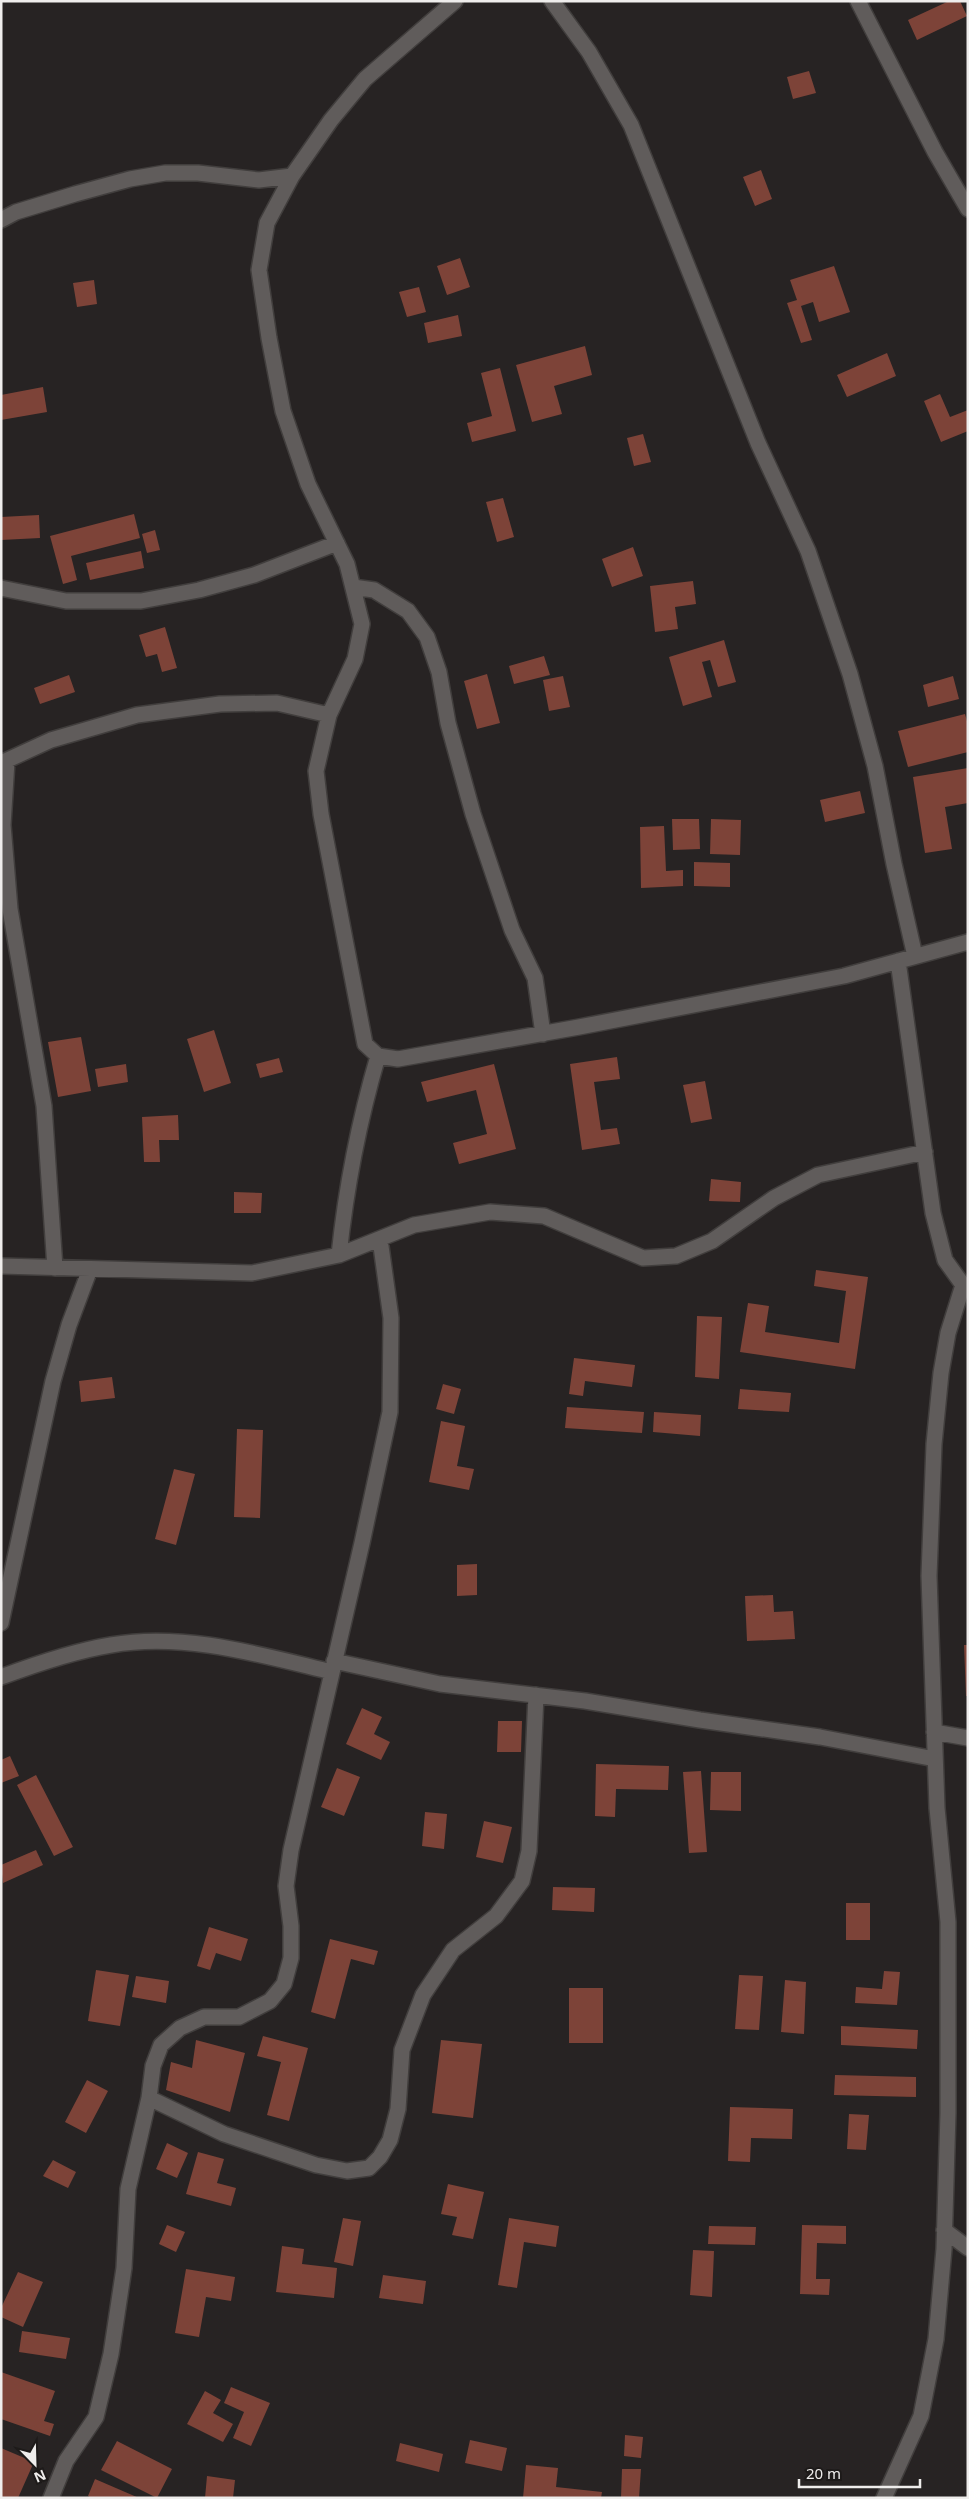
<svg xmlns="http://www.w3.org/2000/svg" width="969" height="2499" font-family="'Noto Sans',sans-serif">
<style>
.building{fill:#7d4338}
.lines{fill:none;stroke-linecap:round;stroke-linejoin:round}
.minor-casing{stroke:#413e3d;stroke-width:18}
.minor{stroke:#605c5b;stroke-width:15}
</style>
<rect width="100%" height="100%" fill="#272323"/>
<path class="building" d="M949,1h11l7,15 -50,24 -9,-20z
M809,71l7,22 -23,6 -6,-22z
M761,170l11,29 -17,7 -12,-29z
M460,258l10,29 -23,8 -10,-29z
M834,266l16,46 -31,10 -6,-20 -12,4 11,34 -11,3 -14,-40 10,-3 -7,-20z
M94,280l3,24 -20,3 -4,-24z
M419,287l7,25 -19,5 -8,-25z
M458,315l4,21 -34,7 -4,-20z
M585,346l7,29 -38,11 8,28 -30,8 -16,-57z
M887,353l9,23 -49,21 -10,-22z
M500,368l16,63 -44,11 -5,-19 25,-7 -11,-43z
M43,387l4,25 -46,8v-25z
M940,394l10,23 18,-7v21l-27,11 -17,-41z
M643,434l8,28 -17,4 -7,-28z
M503,498l11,39 -17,5 -11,-40z
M134,514l6,24 -69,18 6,24 -14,4 -13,-48z
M39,515l1,23 -39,2v-23z
M155,530l5,20 -13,3 -5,-19z
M633,547l10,29 -31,11 -10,-28z
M141,551l3,17 -54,12 -4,-17z
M693,581l3,23 -21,3 3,22 -23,3 -5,-46z
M165,627l12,41 -15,4 -5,-18 -11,3 -7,-22z
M724,640l12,42 -18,5 -8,-27 -8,2 10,35 -29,9 -14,-49z
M544,656l6,19 -36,9 -5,-18z
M487,674l13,49 -23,6 -13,-48z
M69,675l6,17 -35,12 -6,-16z
M563,676l7,31 -21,4 -6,-31z
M953,676l6,23 -31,8 -5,-22z
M965,714l3,11v27l-60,15 -10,-36z
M968,768v35l-23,4 7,42 -27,4 -12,-76z
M860,791l5,22 -40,9 -5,-22z
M672,819h27l1,30 -27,1z
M711,819l30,1 -1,35 -30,-1z
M664,826l2,45 17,-1v16l-42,2 -1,-61z
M694,862l36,1v24l-36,-1z
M214,1030l17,53 -27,9 -17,-53z
M81,1037l10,54 -33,6 -10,-55z
M617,1057l3,22 -26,3 7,48 16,-2 3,16 -38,6 -12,-86z
M279,1058l4,14 -23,6 -4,-14z
M126,1064l2,18 -30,5 -3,-18z
M494,1064l22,85 -57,15 -6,-21 34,-9 -11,-44 -49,12 -6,-20z
M705,1081l7,38 -21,4 -8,-38z
M178,1115l1,25h-20l1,22h-16l-2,-45z
M711,1179l30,3 -1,20 -31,-1z
M234,1192l28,1 -1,20h-27z
M816,1270l52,7 -13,92 -115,-17 8,-49 21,3 -4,26 74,11 7,-52 -32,-5z
M697,1316l25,1 -3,62 -24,-2z
M574,1358l61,7 -3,22 -47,-6 -2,15 -14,-2z
M112,1377l3,21 -34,4 -2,-21z
M443,1384l18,5 -7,25 -18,-5z
M740,1389l51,4 -2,19 -51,-3z
M567,1407l77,5 -2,21 -77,-5z
M654,1412l47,3 -1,21 -47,-4z
M441,1421l24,5 -8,40 17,3 -5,21 -40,-8z
M237,1429l26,1 -3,88 -26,-1z
M174,1469l21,5 -19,71 -21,-6z
M477,1564v31l-20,1v-31z
M773,1595l1,17 19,-1 2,28 -48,2 -2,-45z
M964,1645h4v51h-2z
M362,1708l20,9 -8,17 16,8 -9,18 -35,-16z
M498,1721h24l-1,31h-24z
M10,1756l9,20 -18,7v-23z
M596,1764l73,2 -1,24 -52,-1 -1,28 -20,-1z
M337,1768l23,9 -16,39 -23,-9z
M701,1771l6,81 -18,1 -6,-81z
M711,1772h30v39l-31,-1z
M36,1775l37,72 -19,9 -37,-71z
M425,1812l22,2 -3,35 -22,-3z
M484,1821l28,6 -9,36 -27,-6z
M36,1850l7,15 -40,18 -2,-18z
M553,1887l42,1 -1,24 -42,-2z
M846,1903h24v37h-24z
M209,1927l39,12 -7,22 -25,-8 -6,17 -13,-4z
M330,1939l48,12 -4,14 -23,-6 -16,60 -24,-7z
M96,1970l33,5 -9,51 -32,-5z
M884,1971l16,1 -3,33 -42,-2 1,-16 26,2z
M739,1975l24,1 -4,54 -24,-1z
M136,1976l33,5 -3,22 -34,-6z
M785,1980l21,2 -2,52 -23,-2z
M569,1988h34v55h-34z
M841,2026l77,4 -1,19 -76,-4z
M263,2036l45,12 -19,73 -22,-6 14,-53 -24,-6z
M196,2040l49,13 -15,59 -64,-22 5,-28 21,6z
M441,2040l41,4 -9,74 -41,-5z
M835,2075l81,2v20l-82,-2z
M87,2080l21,11 -22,42 -21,-11z
M730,2107l63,2 -1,30 -41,-1 -1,24 -22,-1z
M849,2114l20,1 -3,35 -19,-1z
M167,2143l21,10 -11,25 -21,-9z
M198,2152l26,7 -7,24 19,5 -5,18 -45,-12z
M53,2160l23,12 -8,16 -25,-12z
M448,2184l36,8 -11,47 -21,-4 5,-18 -16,-3z
M343,2218l18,3 -8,45 -19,-4z
M509,2218l50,8 -3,21 -32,-5 -7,46 -19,-3z
M167,2225l18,7 -9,20 -17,-8z
M802,2225l44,1v18l-29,-1 -1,36h14l-1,16 -29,-1z
M709,2226l47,1 -1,18 -47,-1z
M282,2246l22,3 -2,15 35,4 -3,30 -58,-6z
M693,2250l21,1 -2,46 -22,-2z
M186,2269l49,8 -4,24 -25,-4 -7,40 -24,-4z
M18,2272l25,10 -20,45 -22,-10v-9z
M383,2275l43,6 -3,23 -44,-6z
M22,2331l48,7 -4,21 -47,-7z
M1,2372l54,19 -11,30 10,3 -4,12 -49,-17z
M231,2387l39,16 -19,43 -18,-8 11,-26 -20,-9z
M205,2391l16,9 -8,13 20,11 -10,18 -36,-18z
M625,2435l18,2 -2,21 -17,-2z
M470,2440l37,8 -5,23 -37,-8z
M117,2441l55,28 -15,29 -56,-28z
M400,2443l43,11 -4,18 -43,-11z
M1,2448l33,14 -16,36h-17z
M526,2465l32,3 -2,19 46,5 -1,6h-78z
M622,2469h19l-2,29h-18z
M207,2476l28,4 -2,18h-28z
M95,2479l44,19h-48l-3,-2z"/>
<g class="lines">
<g class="minor-casing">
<path id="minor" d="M455,1l-90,78 -34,41 -39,56 -25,47 -8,47 10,68 14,73 25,73 39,80 15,60 -7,35 -26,56 -13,56 5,43 44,230 13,12 20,3 181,-32 265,-51 124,-34
M552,1l37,51 42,73 127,318 50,108 42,123 25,92 19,98 21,92
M858,1l77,151 33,57
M1,220l15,-8 59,-18 55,-15 35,-6h33l61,7 33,-4
M353,587l21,3 34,21 19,26 12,35 9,51 25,91 39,116 23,48 8,56
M1,588l65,13h75l58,-11 55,-15 83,-32
M7,761l-4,64 7,84 34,197 11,162
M1,763l50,-23 86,-25 83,-11 57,-1 52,12
M898,961l35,252 12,47 18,25 5,2
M339,1255c7,-67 20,-134 39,-199
M1,1266l251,7 87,-18 75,-30 76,-13 54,4 99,42 33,-2 36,-15 62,-43 44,-23 107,-23
M1,1623l52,-242 16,-56 21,-56
M334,1661l106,23 145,17 115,19 120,17 115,22
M1,1677c35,-13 73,-26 110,-32 73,-13 150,10 221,27
M934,1732l34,6
M149,2098l75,36 92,31 31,6 22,-3 11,-11 10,-17 8,-31 4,-59 21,-55 30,-45 43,-34 26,-35 7,-30 7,-156
M944,2230l24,18
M51,2498l15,-37 30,-44 15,-63 13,-86 4,-79 21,-91 4,-32 8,-21 19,-17 24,-11h35l31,-16 14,-17 7,-26v-32l-5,-40 5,-36 71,-307 28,-131 1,-94 -11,-79
M884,2498l37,-82 15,-77 8,-90 4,-136v-191l-11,-114 -8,-232 5,-132 7,-71 7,-40 15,-48"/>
</g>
<use href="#minor" class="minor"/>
</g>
<rect width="969" height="2499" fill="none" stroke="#efedec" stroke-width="5"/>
<g transform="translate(35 2464) rotate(157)" stroke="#1d1a19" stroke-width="4" paint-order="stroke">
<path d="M0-4L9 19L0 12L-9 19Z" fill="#efedec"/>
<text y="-8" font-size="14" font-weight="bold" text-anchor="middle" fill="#efedec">N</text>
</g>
<path d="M799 2479v8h121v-8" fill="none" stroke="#efedec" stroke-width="2.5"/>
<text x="806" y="2479" font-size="15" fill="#efedec" stroke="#1d1a19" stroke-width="4" paint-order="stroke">20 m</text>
</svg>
